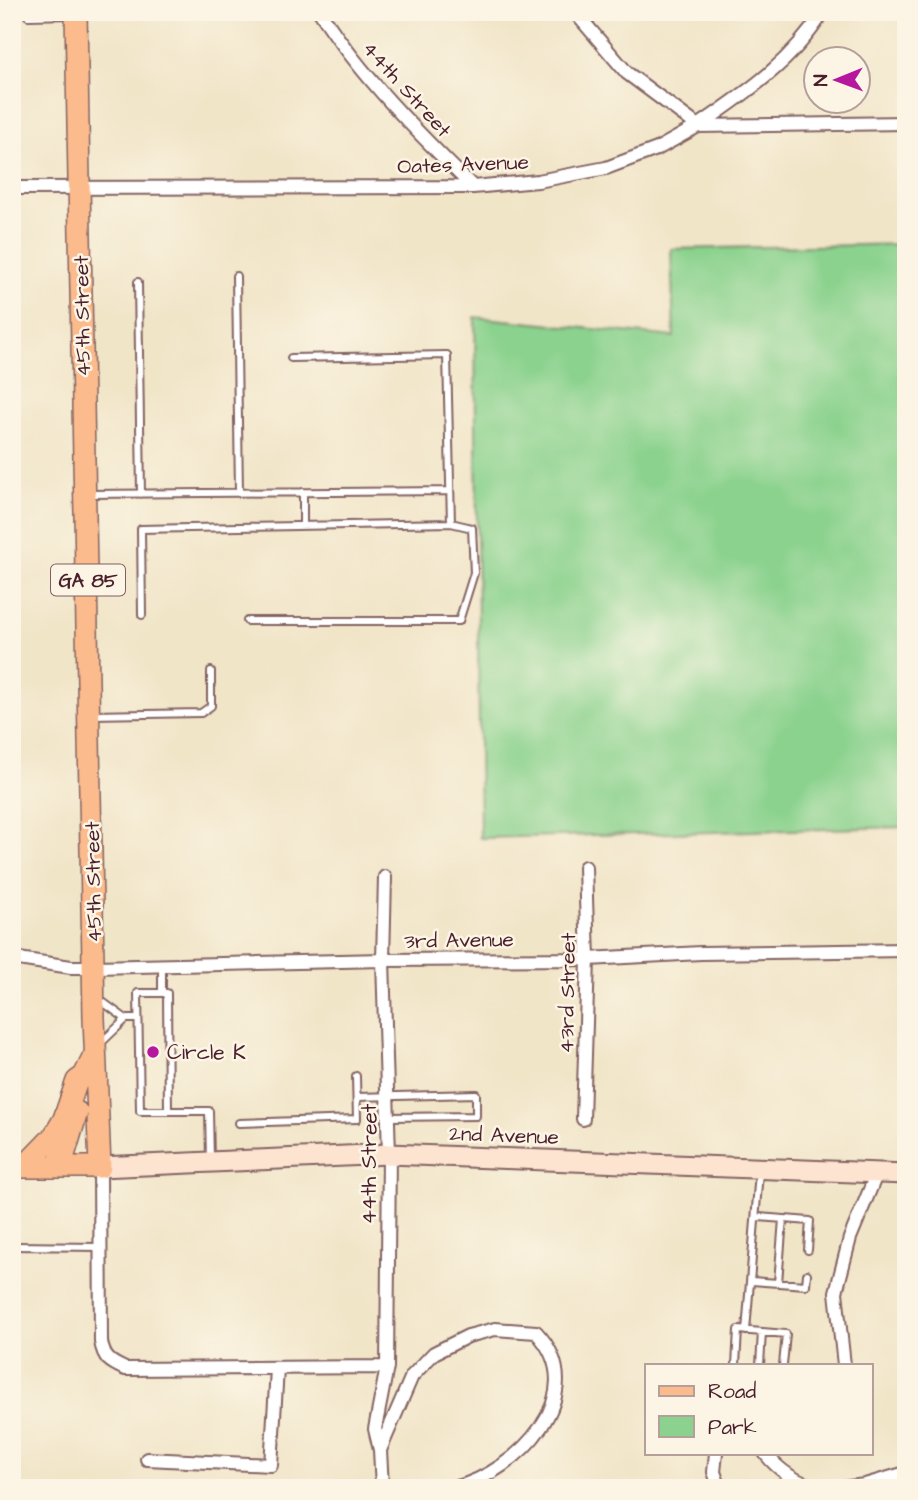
<svg xmlns="http://www.w3.org/2000/svg" width="918" height="1500" font-family="'Architects Daughter',sans-serif">
<style>
.green{fill:#8ad28d;stroke:#6a785c;stroke-width:2}
.lines{fill:none;stroke-linecap:round;stroke-linejoin:round}
.lane-casing{stroke:#846462;stroke-width:10}
.street-casing{stroke:#846462;stroke-width:16}
.secondary-casing{stroke:#846462;stroke-width:23}
.primary-casing{stroke:#846462;stroke-width:24}
.lane{stroke:#fff;stroke-width:6}
.street{stroke:#fff;stroke-width:12}
.secondary{stroke:#fde4d1;stroke-width:19}
.primary{stroke:#fbbb8c;stroke-width:21}
.poi-dot{fill:#b5179e;stroke:#fcf5e5;stroke-width:2.5}
.labels{text-anchor:middle;stroke-width:5;stroke-linejoin:round;paint-order:stroke}
.shield{fill:#fcf5e5;stroke:#7f5f63;stroke-width:2}
.shield-label{font-size:19px;font-weight:bold;fill:#4a1f2b}
.street-label{font-size:21px;fill:#4a1f2b;stroke:#fcf5e5}
.poi-label{font-size:21px;fill:#4a1f2b;stroke:#fcf5e5;text-anchor:start}
</style>
<rect width="100%" height="100%" fill="#fcf5e5"/>
<filter id="ink" filterUnits="userSpaceOnUse"><feTurbulence type="fractalNoise" baseFrequency=".0143" numOctaves="2"/><feDisplacementMap in="SourceGraphic" scale="14" xChannelSelector="R" yChannelSelector="G"/><feConvolveMatrix kernelMatrix="1 2 1 2 8 2 1 2 1" color-interpolation-filters="sRGB"/></filter>
<filter id="wash" filterUnits="userSpaceOnUse"><feTurbulence type="fractalNoise" baseFrequency=".00686" numOctaves="4" result="noise"/><feDisplacementMap in="SourceGraphic" scale="28" xChannelSelector="R" yChannelSelector="G"/><feGaussianBlur stdDeviation="1.57" result="paint"/><feColorMatrix in="noise" values="0 0 0 0 0 0 0 0 0 0 0 0 0 0 0 0 0 1.4 0 .05"/><feComposite in="paint" operator="in"/></filter>
<g filter="url(#wash)">
<rect width="100%" height="100%" fill="#f1e5c8"/>
<path class="green" d="M906,244v583l-426,11 -5,-521 199,20 -3,-88z"/>
</g>
<g filter="url(#ink)">
<g class="lines">
<g class="lane-casing">
<path id="lane" d="M28,12v4l43,-1
M236,276l3,217
M138,282l3,212
M303,492v33
M88,494l362,-3
M142,615l-1,-86 310,-6 -4,-168 -156,3
M247,621h212l15,-48 -2,-45 -21,-5
M92,715l109,-2 10,-7v-35
M162,965v28
M100,1000l26,19h12
M102,1042l24,-23
M357,1097l119,-3v22l-87,1
M168,1111l-1,-118h-29l2,118h69l1,49
M239,1123l118,-4 -1,-43
M758,1217l52,4 -2,29
M12,1246l88,1
M752,1281l54,4 1,-11
M778,1283l5,-64
M746,1331l13,-159
M736,1365l2,-35 48,4 -3,31
M760,1365l2,-33"/>
</g>
<g class="street-casing">
<path id="street" d="M320,12c42,65 98,121 153,175
M575,12l52,61 71,53c48,-33 94,-64 125,-114
M12,188l461,-1 65,-6 68,-13 51,-19 41,-23 208,-3
M12,958l59,9h24l288,-7 205,-1 113,-6 205,-3
M583,1119l5,-160 -3,-92
M100,1167l1,175c3,17 9,20 24,27l262,-2
M844,1365l-8,-73 14,-54 26,-63
M380,1450l-5,-21 12,-62 2,-213 -6,-194 2,-83
M716,1453l-2,19 6,16
M765,1453c13,17 35,33 57,35
M147,1459l124,6 6,-96
M382,1487l-2,-37 32,-74 22,-23 34,-17 27,-7 41,3c59,62 -19,140 -82,156
M382,1487l20,1
M842,1488l23,-3 41,-12"/>
</g>
<g class="secondary-casing">
<path id="secondary" d="M100,1167l289,-13 517,20"/>
</g>
<g class="primary-casing">
<path id="primary" d="M12,1167h88l-6,-149 -18,-1006
M24,1167l30,-31 10,-17 13,-38 7,-5 10,-20
M55,1167l10,-15 12,-40"/>
</g>
<use href="#lane" class="lane"/>
<use href="#street" class="street"/>
<use href="#secondary" class="secondary"/>
<use href="#primary" class="primary"/>
</g>
</g>
<circle class="poi-dot" cx="153" cy="1052" r="7"/>
<g class="labels">
<rect class="shield" x="51" y="564.5" width="74" height="31" rx="5"/>
<g class="shield-label">
<text x="88" y="587">GA 85</text>
</g>
<g class="street-label">
<text transform="translate(407 89) rotate(48)" y="7">44th Street</text>
<text transform="translate(463 164) rotate(-2)" y="7">Oates Avenue</text>
<text transform="translate(82 316) rotate(-91)" y="7">45th Street</text>
<text transform="translate(93 882) rotate(-91)" y="7">45th Street</text>
<text transform="translate(459 940) rotate(-1)" y="7">3rd Avenue</text>
<text transform="translate(567 993) rotate(-89)" y="7">43rd Street</text>
<text transform="translate(504 1135) rotate(2)" y="7">2nd Avenue</text>
<text transform="translate(369 1164) rotate(-90)" y="7">44th Street</text>
</g>
<g class="poi-label">
<text x="167" y="1059">Circle K</text>
</g>
</g>
<rect width="918" height="1500" fill="none" stroke="#fcf5e5" stroke-width="42"/>
<rect x="645" y="1364" width="228" height="91" fill="#fcf5e5" stroke="#b59f9b" stroke-width="2"/>
<rect x="659" y="1386" width="35" height="10" fill="#fbbb8c" stroke="#b59f9b" stroke-width="2"/>
<text x="708" y="1398" font-size="21" fill="#4a1f2b">Road</text>
<rect x="659" y="1416" width="35" height="21" fill="#8ad28d" stroke="#b59f9b" stroke-width="2"/>
<text x="708" y="1434" font-size="21" fill="#4a1f2b">Park</text>
<g transform="translate(837 80) rotate(269)"><circle r="33" fill="#fcf5e5" stroke="#b59f9b" stroke-width="2"/>
<path d="M0-5L12 26L0 18L-12 26Z" fill="#b5179e"/>
<text y="-10" font-size="19" font-weight="bold" text-anchor="middle" fill="#4a1f2b">N</text>
</g>
</svg>
